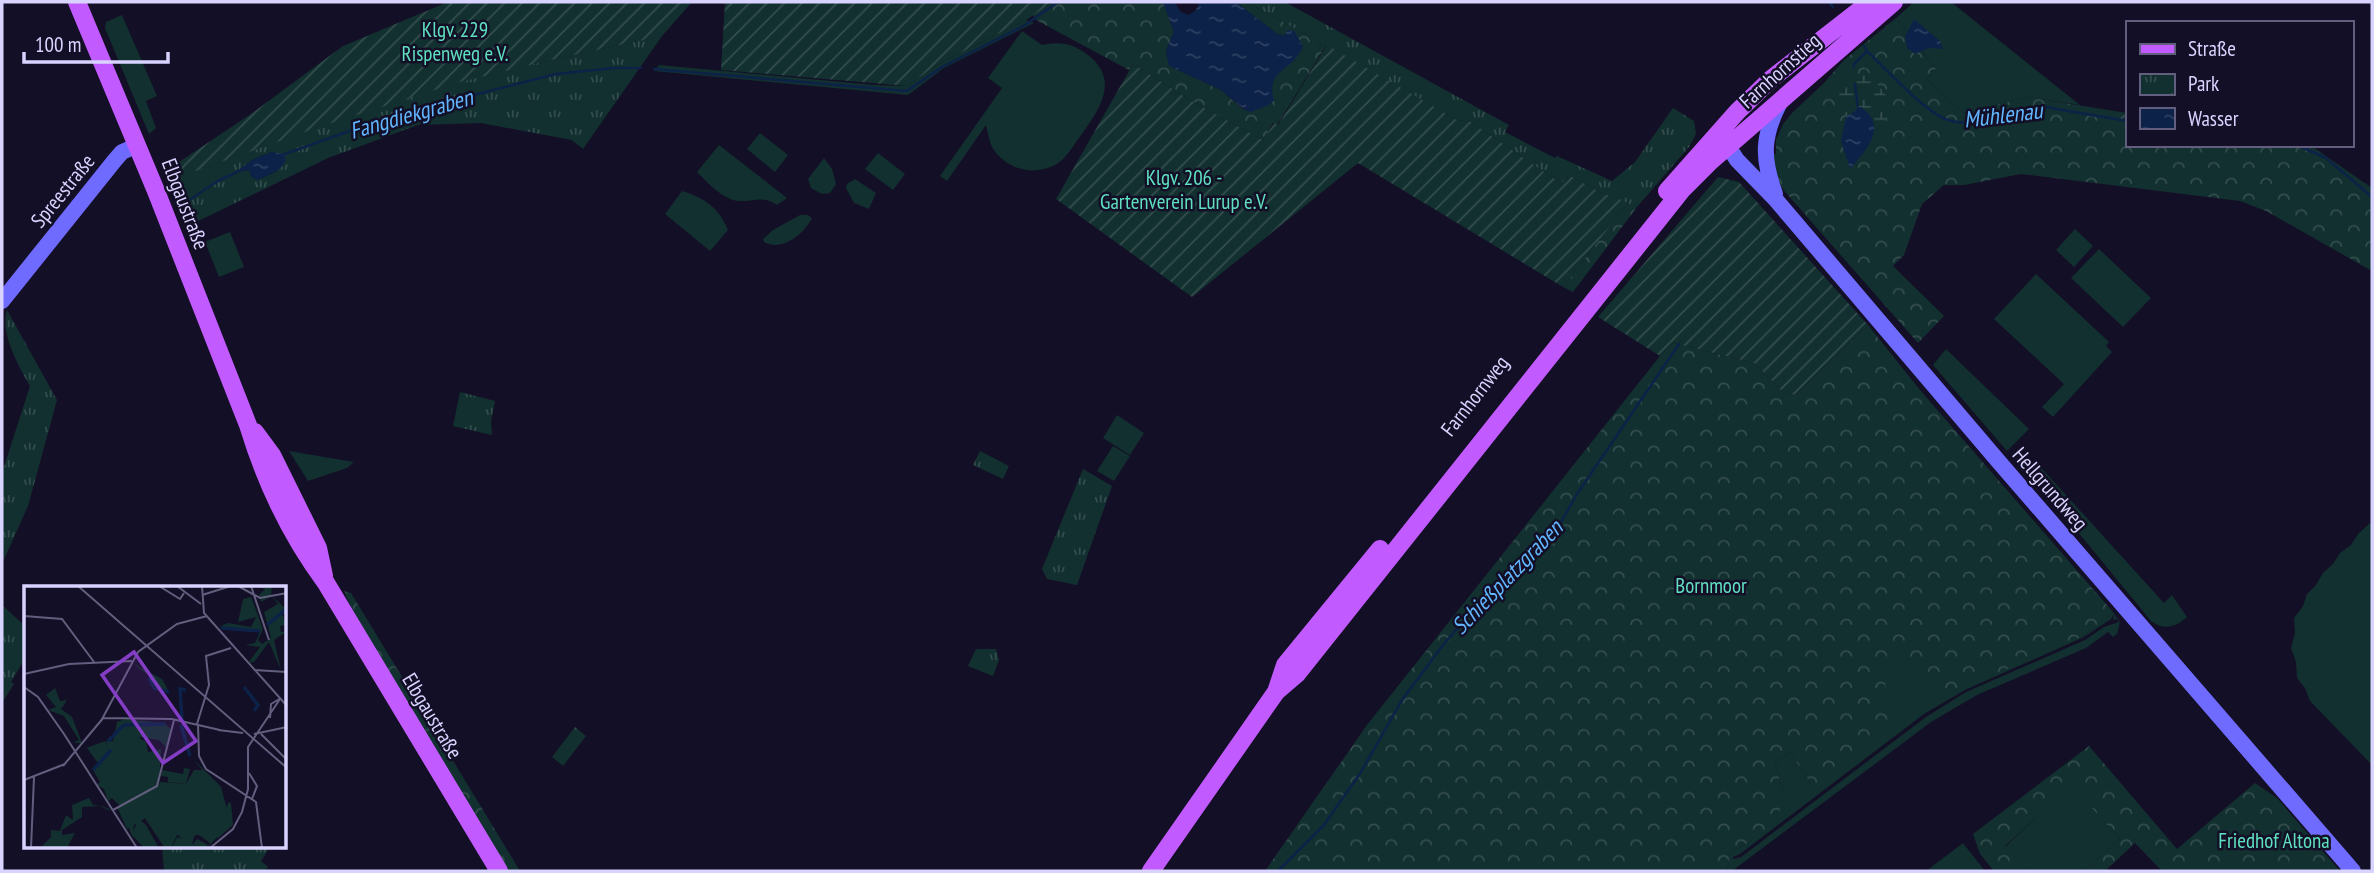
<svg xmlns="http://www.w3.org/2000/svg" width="2374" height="873" font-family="'PT Sans Narrow',sans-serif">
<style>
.grass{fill:#12302f;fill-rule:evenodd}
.forest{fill:url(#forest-crowns)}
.wetland{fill:url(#wetland-marsh)}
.park{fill:url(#park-tufts);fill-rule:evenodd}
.garden{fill:url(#garden-furrows)}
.water{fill:url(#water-ripples)}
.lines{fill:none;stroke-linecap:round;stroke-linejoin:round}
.stream{stroke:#0c2248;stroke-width:2.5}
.secondary{stroke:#6f6bff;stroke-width:16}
.primary{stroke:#c25bff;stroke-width:18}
.labels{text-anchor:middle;stroke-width:5;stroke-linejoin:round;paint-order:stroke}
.park-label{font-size:21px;fill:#5fe0c0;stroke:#130f26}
.street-label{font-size:21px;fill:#d9d4ff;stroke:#130f26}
.water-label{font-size:23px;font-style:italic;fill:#62b6ff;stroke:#130f26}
.inset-river{fill:none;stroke:#0c2248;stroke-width:3.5}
.inset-road{fill:none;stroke:#625e7d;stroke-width:2}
.view{fill:#843dc5;fill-opacity:0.15;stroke:#843dc5;stroke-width:3.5}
.inset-edge{fill:none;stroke:#d9d4ff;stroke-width:3.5}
</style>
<defs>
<pattern id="forest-crowns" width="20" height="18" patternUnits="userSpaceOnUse" patternTransform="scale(1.75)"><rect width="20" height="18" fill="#12302f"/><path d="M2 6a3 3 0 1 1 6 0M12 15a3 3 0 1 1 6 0" fill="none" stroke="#344d4e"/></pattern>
<pattern id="wetland-marsh" width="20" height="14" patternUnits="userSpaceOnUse" patternTransform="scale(1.75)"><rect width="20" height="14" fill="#12302f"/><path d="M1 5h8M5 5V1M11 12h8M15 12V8" fill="none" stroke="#344d4e"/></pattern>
<pattern id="park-tufts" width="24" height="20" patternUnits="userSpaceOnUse" patternTransform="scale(1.75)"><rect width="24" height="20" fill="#12302f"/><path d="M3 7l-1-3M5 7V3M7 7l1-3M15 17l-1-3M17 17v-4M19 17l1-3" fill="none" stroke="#344d4e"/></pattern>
<pattern id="garden-furrows" width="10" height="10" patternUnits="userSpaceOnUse" patternTransform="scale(1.75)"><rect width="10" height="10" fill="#12302f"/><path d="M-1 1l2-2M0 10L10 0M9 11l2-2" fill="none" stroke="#344d4e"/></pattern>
<pattern id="water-ripples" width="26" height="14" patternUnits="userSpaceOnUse" patternTransform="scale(1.75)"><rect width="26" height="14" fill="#0c2248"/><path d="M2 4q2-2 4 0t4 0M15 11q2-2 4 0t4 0" fill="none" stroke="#2f4163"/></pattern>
</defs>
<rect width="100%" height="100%" fill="#130f26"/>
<path class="grass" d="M1914,2h37l129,103 -53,-8 -64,16 -36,-34 9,-10 -40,-51z
M122,15l35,81 -11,5 10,27 -7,6 -44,-106 1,-6z
M1026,20l8,3 -90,45 -36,27 -254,-24 5,-6 215,20 33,1 33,-23z
M1022,31l20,14c18,-4 31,-2 46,10 32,25 12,54 -7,80 -6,8 -12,19 -20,26 -21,16 -52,11 -67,-11 -5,-7 -6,-17 -8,-25l-39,56 -7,-5 62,-88 -14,-10z
M760,133l28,22 -13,17 -28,-23z
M719,145l68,53 -10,7c-17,-10 -20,-3 -38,-4 -16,-1 -31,-18 -42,-29z
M878,153l27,21 -12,16 -28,-21z
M824,158l8,11 4,15 -6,9 -8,1 -11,-6 -3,-9z
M855,179l21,14 -7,16 -15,-6 -8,-15 1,-4z
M682,191c23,7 37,17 46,39l-18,21 -45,-37z
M800,215h8l4,3c-8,16 -30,34 -48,24l-1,-3 10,-9z
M2075,229l18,17 -19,21 -18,-17z
M230,232l14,35 -25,10 -14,-35z
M2099,249l52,49 -28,29 -52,-49z
M2036,274l73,68 -3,4 6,6 -59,65 -11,-10 22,-23 -70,-65z
M1946,349l83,80 -22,22 -74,-86z
M1117,415l27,18 -14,22 -27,-17z
M1113,446l17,10 -16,25 -17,-10z
M289,451l65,11 -7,6 -39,13z
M2036,462l128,141 8,-8 15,22c-11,10 -23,14 -36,4l-124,-151z
M2372,521v244l-62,-64 -5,-13 -8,-10 -1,-16 -5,-14 4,-15 -1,-15 9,-12 4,-12 9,-9 7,-12 10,-9 7,-11 11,-8 7,-11z
M2113,612l7,10 -3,12 -4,3 -5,-5 -22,16 -109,47 -46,27 -199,149h-5l3,-18 21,-12 32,-47 -8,-32 15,-10 25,38 66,-137 202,-17zM2114,614l-1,6 4,-1 2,3 -15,5 -19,13 -119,52 -40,25 -185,140 -8,2v-2l7,-3 184,-140 41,-24 119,-53 27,-18z
M2071,784l49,55 -36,32h-57l-22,-24z
M1963,843l22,28h-59z"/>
<path class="forest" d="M1053,2h110l11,30 -8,18 3,16 52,24 23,20 27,-22 2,-11 24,-40 -3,-6 -11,5 -6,-2 -41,-32h11l74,41 -2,7 3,2 -45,73 -4,-2 -10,17 -73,-40 -57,-36 -4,6 -93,-50 -3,-5z
M1896,18l40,51 -9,10 36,34 64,-16 100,16v32h183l62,43v83l-106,-60 -26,-10 -219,-27 -57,11h-20l-22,19 -18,51 -11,11 51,50 -26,27 -138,-157 -10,-27 6,-6v-13l7,-16 10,-12 31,-29 19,-22z
M1628,203l9,4 -64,85 -10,-5z
M1868,325l52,65 193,222 -30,24 -131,57 -71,-39 11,77 -77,59 -25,-38 -15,10 8,32 -5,25 -27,22 -21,12 -3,18h-462l102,-146 293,-369 13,-13 81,20 29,29 12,3z
M344,591l7,2 169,278h-13l-144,-235z
M2089,746l88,103 78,-66 22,15 63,73h-178l-27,-28 -30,28h-21l36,-32 -49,-54 -66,61 22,25h-33l-14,-17 -7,-20z"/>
<path class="wetland" d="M1864,67l25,32 3,16 -18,12 -4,-14 -9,-6 -15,10 -11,-34 10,-8 5,7 17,-8z"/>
<path class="park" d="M1247,2h38l224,123 -4,7 50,26 2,-2 55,25 23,-19 38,-54 21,13 2,13 -7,13 -52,60 -37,-15 -31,-17 -5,7 -11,-4 -82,-56 -14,-2 -131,-74 -4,6 -3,-2 2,-7z
M662,36l-79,113 -11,-9 -91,-17 -63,2 -90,33 -138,67 -19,-45c95,-35 190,-70 288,-98 67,-18 135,-31 203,-46zM272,152l5,19 -19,9 -6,-3 -3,-7 -13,2 18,-13z
M7,310l50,90 -29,106 -26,58v-91l28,-87c-12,-21 -30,-53 -23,-76z
M460,392l35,9 -4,20 1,14 -39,-9z
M980,451l29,15 -6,13 -30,-14z
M1083,469l29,17 -35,99 -30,-6 -5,-10z
M2,605l24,22v30l-15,25 3,2 -12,19z
M976,649h20l3,11 -6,16 -25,-10z
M575,727l11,9 -23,30 -11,-9z
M162,847h108l-9,14 7,6 -3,4h-101z"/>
<path class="garden" d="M448,2h244l-30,34 -111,24 -91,22 -144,46 -145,52 -4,-10 84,-56 92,-68z
M725,2h328l-27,18 -86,43 -33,23 -186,-16z
M1327,45l130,75 14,2 82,56 11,4 5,-7 31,17 28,11 -65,84 -205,-124 -166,134 -136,-98 77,-135 57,36 73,40 11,-17 4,2z
M1718,177l21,5 129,143 -73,70 -12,-3 -29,-29 -81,-20 -13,13 -62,-39z"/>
<path class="water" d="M1163,2h11l7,10 7,3 7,-4 5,-9h36l41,32 6,2 5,-6 6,1 9,15c-9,26 -38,22 -29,54l-5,5 -18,7 -6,-2 -24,-20 -52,-24 -3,-16 8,-18z
M1914,19l26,22 3,8 -14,-1 -14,6 -8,-6 -2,-11z
M1861,107c28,19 5,44 -11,62l-9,-28 5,-24z
M272,152l13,2c4,15 -16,20 -27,26l-6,-3 -3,-7 -15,3 20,-14z"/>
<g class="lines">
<path class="stream" d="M1829,2l4,5
M1864,46l3,5c20,19 54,57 78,68 12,5 25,4 37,2 22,-3 41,-13 63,-14l82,14
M1854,67v-3l13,-13
M654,69l253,22 35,-24 83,-42 33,-23
M1855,84l3,25
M2297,145l29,13 46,39
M282,155l110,-39 164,-42 58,-6h27
M191,199l25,-17 21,-10
M1278,871l46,-46 37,-53 41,-72 41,-55 44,-51 69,-63 21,-37 102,-150"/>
<path class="secondary" d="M1722,137l15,23 39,40 223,262 354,409
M1775,194c-13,-36 -13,-57 5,-92
M2,301l113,-141 7,-8 14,-6"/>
<path class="primary" d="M77,2l79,189 92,234c17,56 43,111 78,158l173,288
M1667,191l70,-79 34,-33 99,-77
M255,432l17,23 46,93 6,28
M1276,692l9,-27 95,-116
M1151,871l125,-179 21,-18 385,-484 29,-29 183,-159"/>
</g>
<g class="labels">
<g class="park-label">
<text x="455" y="37">Klgv. 229<tspan x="455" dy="24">Rispenweg e.V.</tspan></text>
<text x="1184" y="185">Klgv. 206 -<tspan x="1184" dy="24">Gartenverein Lurup e.V.</tspan></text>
<text x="1711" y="593">Bornmoor</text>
<text x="2274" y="848">Friedhof Altona</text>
</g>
<g class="street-label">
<text transform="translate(1780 71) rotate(-42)" y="7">Farnhornstieg</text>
<text transform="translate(63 191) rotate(-51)" y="7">Spreestraße</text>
<text transform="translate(185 204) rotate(69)" y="7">Elbgaustraße</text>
<text transform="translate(1475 396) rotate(-52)" y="7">Farnhornweg</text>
<text transform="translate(2050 489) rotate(49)" y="7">Hellgrundweg</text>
<text transform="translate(432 716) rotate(59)" y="7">Elbgaustraße</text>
</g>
<g class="water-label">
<text transform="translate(411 114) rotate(-16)" y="8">Fangdiekgraben</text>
<text transform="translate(2003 115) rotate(-7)" y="8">Mühlenau</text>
<text transform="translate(1507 577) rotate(-46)" y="8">Schießplatzgraben</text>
</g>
</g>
<g transform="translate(24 586)">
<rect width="262" height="262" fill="#130f26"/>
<path d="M232,0h16l-1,9 15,14v6l-4,-2 4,12 -6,1 1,6h5l-12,8 7,30 -12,-28 -15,20 -6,1 12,-16 -15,-2 10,-2 5,-11 -41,-5 9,-4 23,4 5,-10 -18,5 5,-23 8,-2 12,32 -5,11 4,4 9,-6 -7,-26 14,-8 -6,-8 -11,6 -2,-7 6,-6zM81,155l5,10 -12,12 -11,-15 -9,3zM160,182l6,1 -4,15 -18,-2v-5l-7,-1 1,-6 21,4zM113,236l9,3 13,23h-15l-12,-13z" fill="#12302f"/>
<path d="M101,133l40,4 6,7 -5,17 -7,-7 -21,-3 8,5 2,10 13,-3 -2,37 1,-4 26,2 8,-14h8l-8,-10 27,27 6,22 2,-7 2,2 1,17 -25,27 3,-5 -11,-8h-22l-6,13h-6l-20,-30 -4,3 3,2 4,5 -14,-4 -1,14 -14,-33 -7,-7 -4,3 -4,-12 -7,-4 3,-3 -7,-12 16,-17 -3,-12h7l4,-19z" fill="#12302f"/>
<path d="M31,102l5,13 7,-1 -6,9 11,8 10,26h-9l6,-3 -15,-24 -16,-6 8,-3 -10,-12zM182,186l15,15 5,22 3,-7 2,2 2,21 -15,13 -14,-11 -15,14 -12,-7 -6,14h-6l-20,-30 -18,11 -10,-22 5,-3 37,-18 28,2zM65,212l4,7 9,1 7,3 1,2 -10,-5 -18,1v10l-20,13v5l13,-2 -8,15h-27l11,-11v-7l9,1 6,-16 7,5 -1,-15z" fill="#12302f"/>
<path d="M108,77l30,16 7,13 -14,-4 -2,-10zM161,238l11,5 -4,16 5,-6 11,6 -3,3h-33l5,-11 5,2 -4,-4z" fill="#12302f"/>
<path class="inset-river" d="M243,39l18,-15M197,42l39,3M125,92l5,10 15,4M220,101l14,18 -4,6M158,134l-2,-31 6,1M100,139l41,-1M157,139l9,31M84,155l16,-16M69,184l18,-20"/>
<path class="inset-road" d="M54,0l209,182M135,0l21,13 4,-6M153,0l24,18M178,0l2,27 83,93M214,0l22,12 27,-5M227,0l18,54M178,9l29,-9M0,30l38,3 32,43M230,84l33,2M0,88l45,-10 63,-3M0,101l14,10 26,37 73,114M79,132l69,1 48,11M246,132l1,-14 10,-6M77,135l37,-69 39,-28 30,-8M173,138l12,-39 -3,-29 25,-8M174,139l1,31 7,13 50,33 6,46M194,144l25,3M230,148l33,-7M237,148l26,26M39,180l41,-49M225,187l8,13 -5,13M0,194l41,-16M89,224l44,-24 17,-66M7,262l3,-71M186,262l23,-19 9,-17 6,-23v-42l32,-48"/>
<path class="view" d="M110,66l62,89 -33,22 -61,-88z"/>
<rect width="262" height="262" class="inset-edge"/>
</g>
<rect width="2374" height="873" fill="none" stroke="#d9d4ff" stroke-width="7"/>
<rect x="2126" y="21" width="228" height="126" fill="#130f26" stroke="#625e7d" stroke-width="2"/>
<rect x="2140" y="44" width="35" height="10" fill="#c25bff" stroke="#625e7d" stroke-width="2"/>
<text x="2188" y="56" font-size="21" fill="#d9d4ff">Straße</text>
<rect x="2140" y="74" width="35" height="21" fill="url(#park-tufts)" stroke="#625e7d" stroke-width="2"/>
<text x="2188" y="91" font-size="21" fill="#d9d4ff">Park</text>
<rect x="2140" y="108" width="35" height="21" fill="url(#water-ripples)" stroke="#625e7d" stroke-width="2"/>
<text x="2188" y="126" font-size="21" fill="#d9d4ff">Wasser</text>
<path d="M24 52v10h144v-10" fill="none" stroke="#d9d4ff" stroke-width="3.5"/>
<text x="35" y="52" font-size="21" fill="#d9d4ff" stroke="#130f26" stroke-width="5" paint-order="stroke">100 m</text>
</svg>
